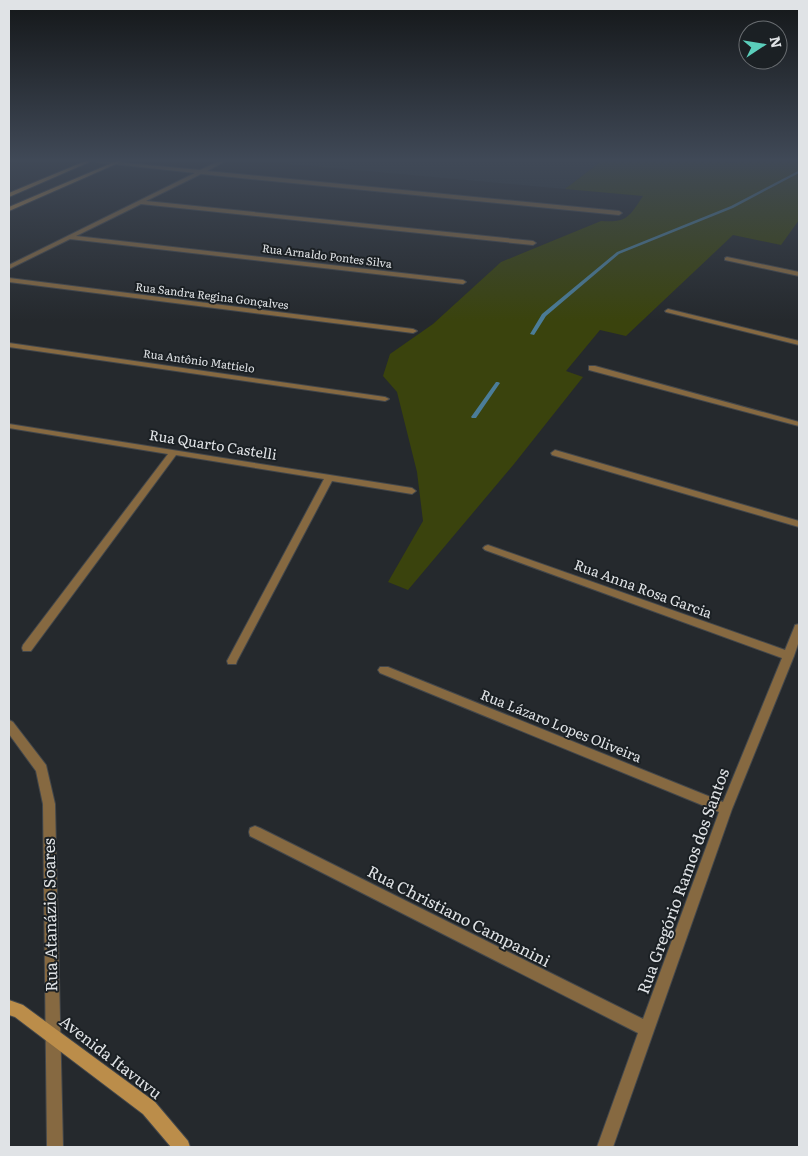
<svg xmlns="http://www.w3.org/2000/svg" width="808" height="1156" font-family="Literata,serif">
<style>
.built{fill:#2c353c}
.green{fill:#3a430d}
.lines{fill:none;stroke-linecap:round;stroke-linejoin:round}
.stream{fill:#4b7d98;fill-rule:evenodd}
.minor-casing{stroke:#43474b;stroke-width:2}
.tertiary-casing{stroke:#43474b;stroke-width:2}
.secondary-casing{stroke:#43474b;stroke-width:2}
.minor{fill:#866941;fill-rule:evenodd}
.tertiary{fill:#866941;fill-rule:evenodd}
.secondary{fill:#bb8d4a;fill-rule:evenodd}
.labels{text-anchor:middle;stroke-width:4;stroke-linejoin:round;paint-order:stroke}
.far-street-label{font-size:11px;fill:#e0e3e6;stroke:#1b2024}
.street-label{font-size:14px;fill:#e0e3e6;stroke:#1b2024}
.near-street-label{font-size:16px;fill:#e0e3e6;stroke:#1b2024}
</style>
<rect width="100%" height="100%" fill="#25292d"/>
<path class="built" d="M245,160h358l-38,29z"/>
<path class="green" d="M603,160h98l35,3 7,-3h56v60l-18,25 -48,-10 -107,101 -26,-6 -34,41 17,6 -69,87 -106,126 -20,-8 35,-61 -6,-49 -20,-80 -14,-16 7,-22 43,-30 68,-62 100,-41c26,2 28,-4 42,-25l-78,-7z"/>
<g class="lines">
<path class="stream" d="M798,171h1v2l-66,35 -114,46 -73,62 -12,19 -4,-1 12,-20 75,-62 114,-46z
M496,382h2l2,1 -24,35h-4l-1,-1z"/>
<g class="minor-casing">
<path id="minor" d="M94,160l106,10 22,-10h5l-20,11 412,40 3,2 -3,2 -418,-41 -55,27 387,40 3,2 -3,2 -392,-41 -65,32 387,44 3,2 -3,2 -393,-45 -61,30v-4l186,-92 -99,-11z
M727,257l72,15v4l-74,-16v-2z
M9,278l404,51 4,2 -4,2 -404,-51z
M668,309l131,32v4l-133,-33 -1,-1z
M9,343l376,54 4,2 -4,2 -376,-54z
M589,366h6l204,56v4l-210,-56z
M9,424l403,64 4,3 -4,3 -80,-13 -95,180 -1,3h-8l-1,-3 97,-182 -148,-24 -145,196h-8l-1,-3 1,-3 145,-191 -159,-26z
M555,450l244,71v6l-247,-72 -1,-2z
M488,545l297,105 9,-22 1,-3 4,-1v17l-5,15 -62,153 -119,338h-16l41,-114 -388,-197 -1,-4 1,-4 5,-2 5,2 383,191 76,-207 -339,-139 -2,-3 2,-3h8l335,135 59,-144 -297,-108 -2,-2 2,-2z"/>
</g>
<g class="tertiary-casing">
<path id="tertiary" d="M9,720l4,2 33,43 9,39 8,343h-16l-4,-343 -7,-33 -27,-37z"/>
</g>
<g class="secondary-casing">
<path id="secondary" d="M88,160h6l-85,37v-4z
M119,160h6l-116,51v-4z
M9,1000l14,5 132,97 33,39 2,6h-19l-28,-33 -128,-97 -6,-2z"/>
</g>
<use href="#minor" class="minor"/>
<use href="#tertiary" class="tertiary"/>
<use href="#secondary" class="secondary"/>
</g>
<linearGradient id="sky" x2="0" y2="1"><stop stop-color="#141719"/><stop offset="0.5" stop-color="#404957"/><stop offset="1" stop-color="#404957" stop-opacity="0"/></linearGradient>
<rect width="808" height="321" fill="url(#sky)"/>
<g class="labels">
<g class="far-street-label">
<text transform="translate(327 256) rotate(7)" y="4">Rua Arnaldo Pontes Silva</text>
<text transform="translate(212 296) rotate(7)" y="4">Rua Sandra Regina Gonçalves</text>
<text transform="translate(199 361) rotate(8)" y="4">Rua Antônio Mattielo</text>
</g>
<g class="street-label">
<text transform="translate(213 445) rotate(9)" y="5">Rua Quarto Castelli</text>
<text transform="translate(643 589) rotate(20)" y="5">Rua Anna Rosa Garcia</text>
<text transform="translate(561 726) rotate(22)" y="5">Rua Lázaro Lopes Oliveira</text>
</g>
<g class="near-street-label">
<text transform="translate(683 881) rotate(-70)" y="6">Rua Gregório Ramos dos Santos</text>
<text transform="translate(50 915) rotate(-91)" y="6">Rua Atanázio Soares</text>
<text transform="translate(459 916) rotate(27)" y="6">Rua Christiano Campanini</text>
<text transform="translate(111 1057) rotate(38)" y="6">Avenida Itavuvu</text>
</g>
</g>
<rect width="808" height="1156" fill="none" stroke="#e0e3e6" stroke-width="20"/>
<g transform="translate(763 45) rotate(78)"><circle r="24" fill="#1b2024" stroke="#6a6e72"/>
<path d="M0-4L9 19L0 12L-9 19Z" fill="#5bcebb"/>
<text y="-8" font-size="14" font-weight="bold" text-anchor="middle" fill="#e0e3e6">N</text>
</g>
</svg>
